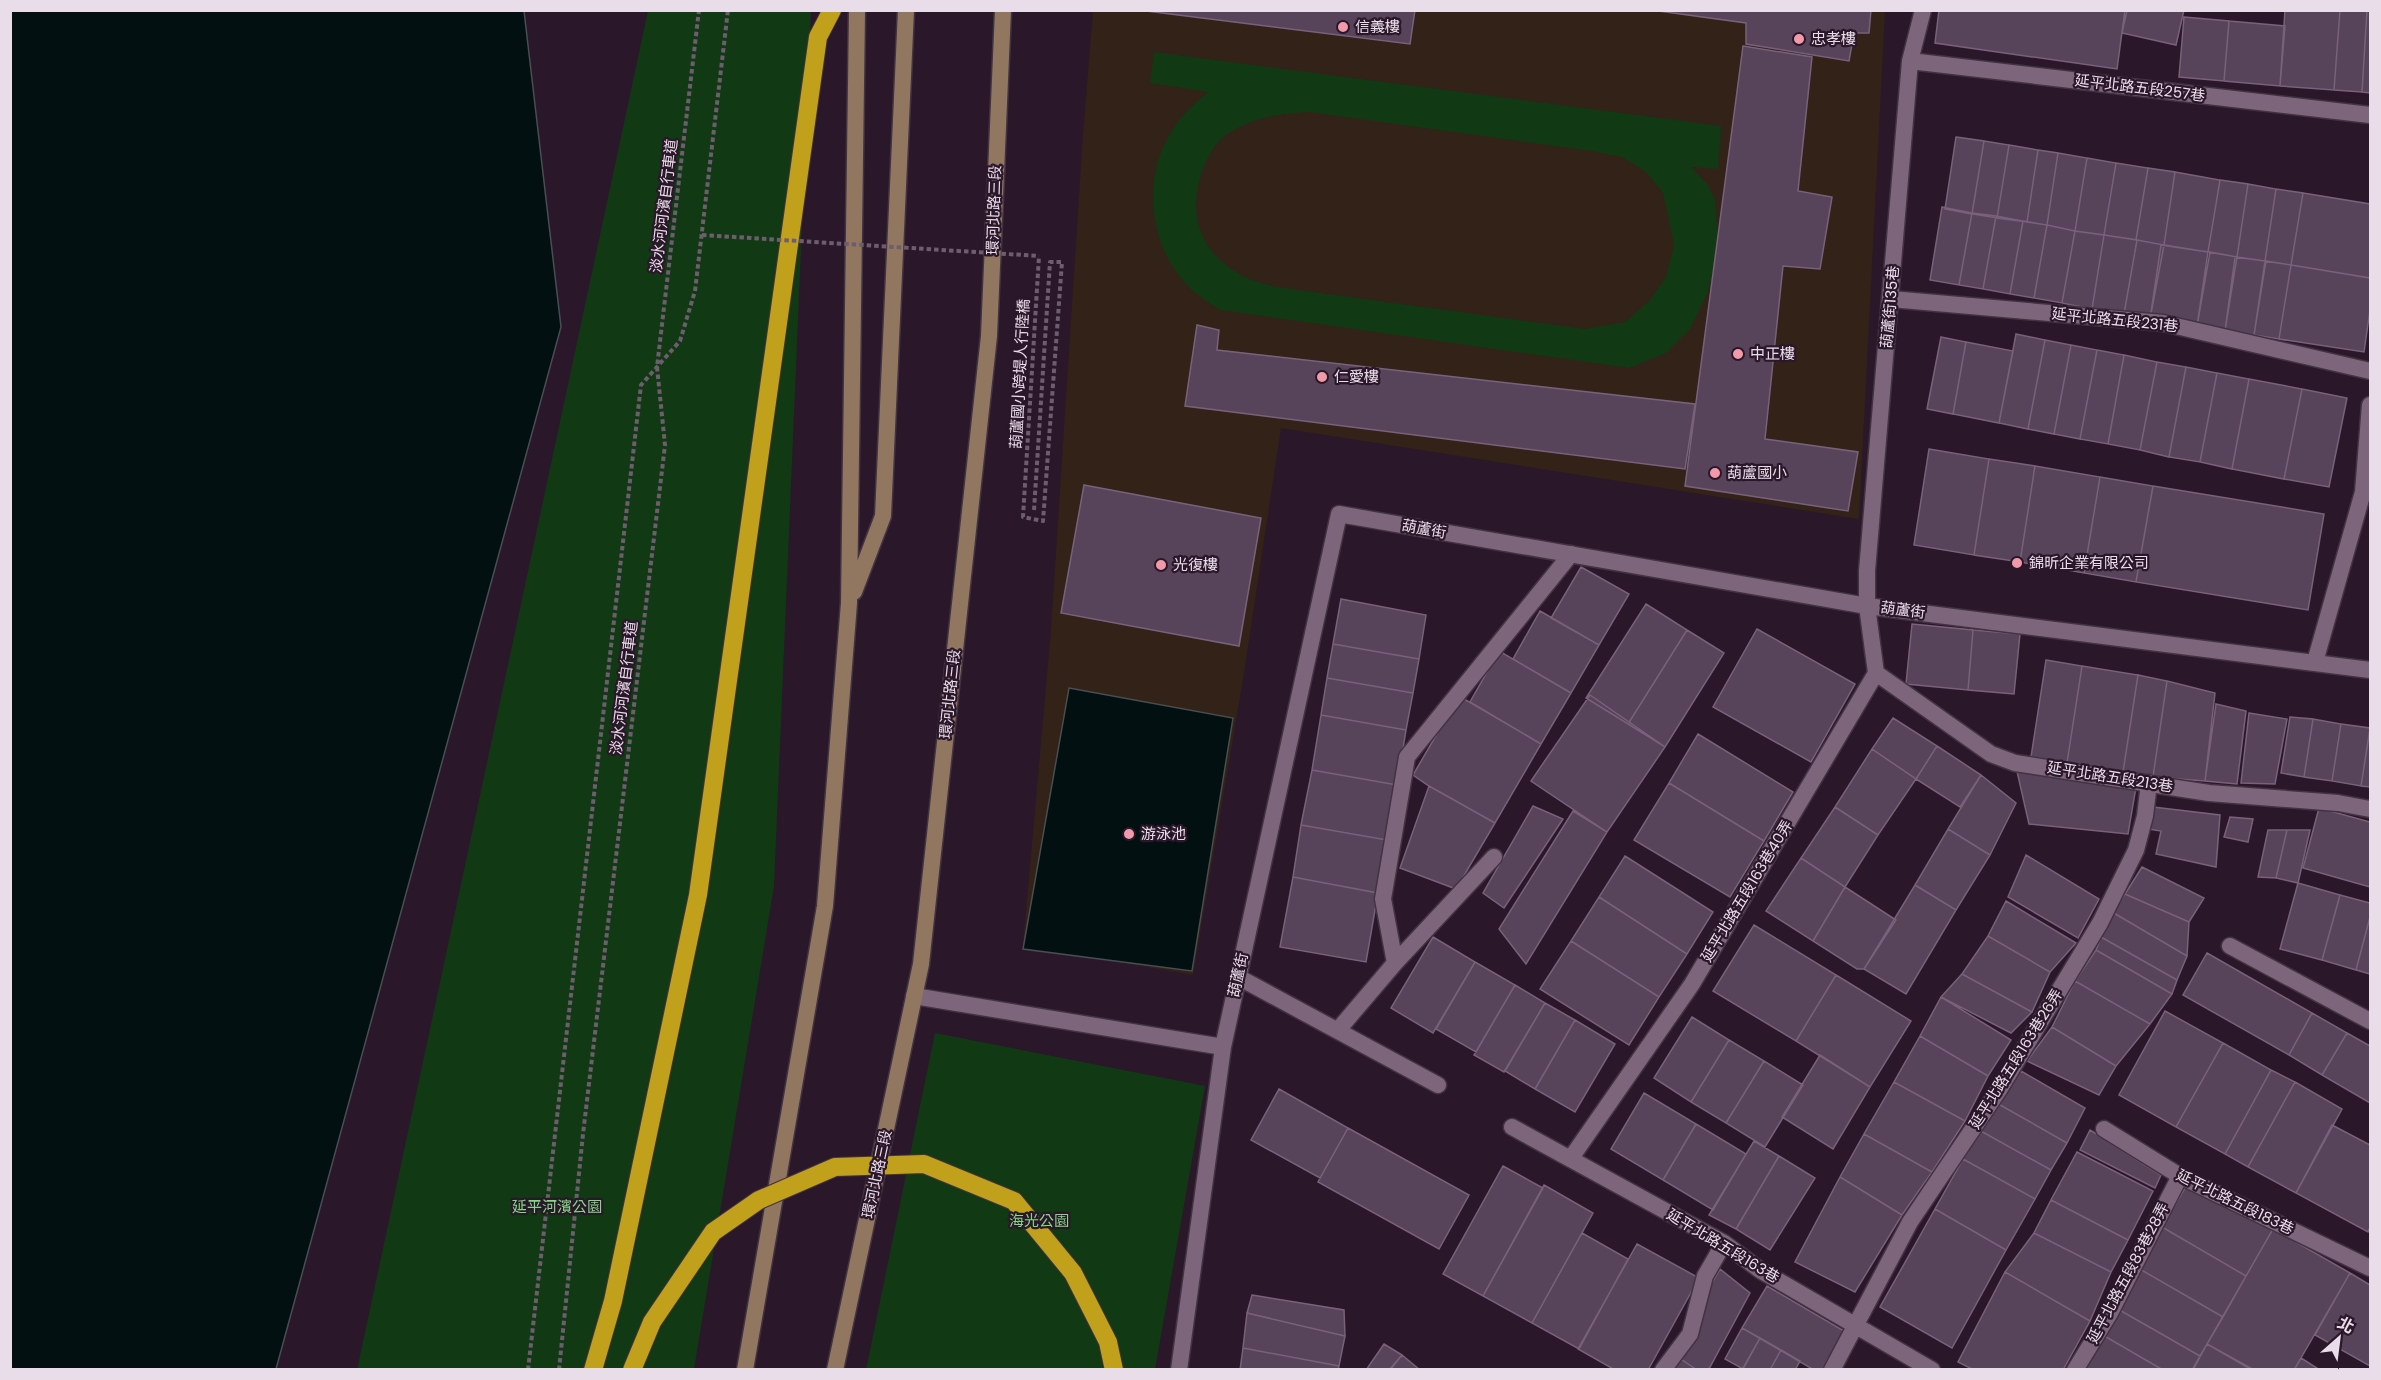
<svg xmlns="http://www.w3.org/2000/svg" width="2381" height="1380" font-family="Poppins,'Noto Sans TC',sans-serif">
<style>
.education{fill:#322218}
.green{fill:#113a14;fill-rule:evenodd}
.water{fill:#021011;stroke:#484e52;stroke-width:1.5}
.building{fill:#57435a;stroke:#78627b;stroke-width:1.5}
.lines{fill:none;stroke-linecap:round;stroke-linejoin:round}
.service-casing{stroke:#423342;stroke-width:19}
.minor-casing{stroke:#423342;stroke-width:19}
.secondary-casing{stroke:#423342;stroke-width:19}
.motorway-casing{stroke:#423342;stroke-width:20}
.path{stroke:#6e5d6e;stroke-width:4;stroke-dasharray:4.5 3;stroke-linecap:butt}
.service{stroke:#7d657c;stroke-width:16}
.minor{stroke:#7d657c;stroke-width:16}
.secondary{stroke:#91775f;stroke-width:16}
.motorway{stroke:#c1a01c;stroke-width:18}
.motorway-bridge-casing{stroke:#423342;stroke-width:20;stroke-linecap:butt}
.path-bridge{stroke:#6e5d6e;stroke-width:4;stroke-dasharray:4.5 3;stroke-linecap:butt}
.motorway-bridge{stroke:#c1a01c;stroke-width:18}
.poi-dot{fill:#f39aaa;stroke:#2b172a;stroke-width:2}
.labels{text-anchor:middle;stroke-width:4.5;stroke-linejoin:round;paint-order:stroke}
.poi-label{font-size:15px;fill:#eaddea;stroke:#2b172a;text-anchor:start}
.street-label{font-size:15px;fill:#eaddea;stroke:#2b172a}
.park-label{font-size:15px;fill:#84d785;stroke:#2b172a}
</style>
<rect width="100%" height="100%" fill="#2b172a"/>
<path class="education" d="M1093,11h792l-26,508 -578,-91 -37,245 -51,302 -170,-30 28,-315 32,-496z"/>
<path class="green" d="M648,11h163l-37,875 -80,483 -337,1z
M1154,52l567,74 -3,43 -27,-2 16,17 8,16 4,53 -12,41 -17,35 -24,24 -37,15 -409,-58c-9,-6 -19,-12 -27,-19 -43,-39 -53,-110 -22,-159 9,-16 24,-29 37,-40l-58,-9zM1309,112l283,39 30,6 24,15 17,21 11,52 -8,32 -16,23 -25,22 -40,7 -309,-42c-10,-3 -22,-5 -31,-10 -41,-21 -57,-54 -45,-99 4,-14 13,-34 26,-43 26,-18 52,-21 83,-23z
M935,1033l270,53 -50,283 -289,1z"/>
<path class="water" d="M10,11h514l37,316 -285,1042h-265z
M1069,688l164,30 -41,253 -169,-22z"/>
<path class="building" d="M1138,10h277l-5,34z
M1651,10h220l-2,23h-15l-5,28 -103,-17v-21z
M1939,10h186l-8,59 -182,-26z
M2127,10h57l-8,35 -54,-12z
M2285,10h55l-6,80 -54,-4z
M2340,10h27l-5,82 -28,-2z
M2367,10h3v83l-8,-1z
M2184,17l45,4 -5,60 -45,-4z
M2229,21l56,5 -5,60 -56,-5z
M1743,46l69,11 -14,134 34,6 -12,72 -37,-3 -18,173 93,13 -10,59 -163,-25z
M1956,137l28,4 -12,73 -27,-5z
M1984,141l25,4 -12,73 -25,-4z
M2009,145l29,5 -11,72 -30,-4z
M2038,150l20,3 -11,72 -20,-3z
M2058,153l29,5 -12,73 -28,-6z
M2087,158l29,5 -12,72 -29,-4z
M2116,163l32,5 -12,72 -32,-5z
M2148,168l27,4 -11,73 -28,-5z
M2175,172l45,8 -12,72 -44,-7z
M2220,180l28,4 -11,73 -29,-5z
M2248,184l28,5 -11,72 -28,-4z
M2276,189l27,4 -12,72 -26,-4z
M2303,193l67,11v74l-79,-13z
M1942,207l30,6 -13,72 -29,-5z
M1972,213l24,3 -13,73 -24,-4z
M1996,216l27,5 -13,73 -27,-5z
M2023,221l24,4 -13,73 -24,-4z
M2047,225l28,6 -13,72 -28,-5z
M2075,231l29,4 -12,74 -30,-6z
M2104,235l33,5 -13,74 -32,-5z
M2137,240l27,5 -14,74 -26,-5z
M2161,245l47,7 -11,74 -47,-7z
M2210,252l27,5 -12,74 -28,-5z
M2235,257l30,4 -11,74 -29,-4z
M2266,261l25,4 -12,74 -25,-4z
M2291,265l79,13v32l-6,42 -85,-13z
M1197,325l22,5 -2,20 478,54 -10,65 -500,-63z
M2016,334l29,6 -17,89 -29,-6z
M1941,337l25,5 -13,72 -26,-5z
M2045,340l26,5 -17,89 -26,-5z
M1966,342l47,9 -14,72 -46,-9z
M2071,345l26,5 -17,89 -26,-5z
M2097,350l27,5 -16,89 -28,-5z
M2124,355l33,7 -17,88 -32,-6z
M2157,362l29,5 -17,90 -29,-7z
M2186,367l31,6 -17,89 -31,-5z
M2217,373l32,6 -17,90 -32,-7z
M2249,379l53,10 -18,90 -52,-10z
M2302,389l45,9 -18,89 -45,-8z
M1929,449l60,10 -15,96 -60,-10z
M1989,459l46,7 -15,96 -46,-7z
M2035,466l65,11 -16,96 -64,-11z
M2100,477l53,9 -17,96 -52,-9z
M1084,485l177,33 -22,128 -178,-33z
M2153,486l171,28 -16,96 -172,-28z
M1581,567l48,27 -30,51 -48,-27z
M1341,599l85,16 -7,44 -86,-15z
M1646,604l41,26 -59,94 -42,-26z
M1540,611l59,34 -28,48 -58,-34z
M1912,624l61,6 -5,60 -62,-6z
M1757,629l98,55 -44,78 -98,-55z
M1687,630l37,23 -59,94 -37,-23z
M1973,630l47,4 -6,60 -46,-4z
M1333,644l86,15 -6,34 -86,-15z
M1499,651l72,42 -30,51 -71,-42z
M2046,660l36,6 -15,97 -36,-6z
M2082,666l56,9 -15,97 -56,-9z
M2138,675l29,6 -14,96 -30,-5z
M1327,678l86,15 -7,37 -85,-15z
M2167,681l48,12 -10,88 -52,-4z
M1590,695l75,52 -58,85 -76,-51z
M1459,696l82,48 -46,79 -66,-37 -16,-11z
M2216,704l30,7 -9,73 -32,-3z
M2249,713l38,6 -12,65 -34,-1z
M1321,715l85,15 -9,55 -85,-15z
M2290,717l23,2 -9,58 -23,-4z
M1893,718l44,28 -21,33 -44,-30z
M2313,719l28,5 -9,57 -28,-4z
M2341,724l29,4 -9,58 -29,-5z
M2370,729v58l-9,-1z
M1698,734l95,58 -29,49 -95,-58z
M1937,746l44,29 -21,32 -44,-28z
M1872,749l44,30 -38,56 -43,-28z
M2016,767l120,20 -8,47 -99,-10z
M1312,770l85,15 -10,55 -86,-15z
M1981,775l35,28 -26,52 -42,-26z
M1669,783l95,58 -34,56 -96,-57z
M1429,786l66,37 -39,66 -56,-21z
M1533,806l30,13 -59,89 -21,-15z
M1835,807l43,28 -33,52 -44,-29z
M2153,807l67,8 -4,52 -60,-13 5,-23 -13,-2z
M2319,808l51,14v65l-67,-19z
M1573,811l34,21 -81,132 -27,-35z
M2230,817l23,2 -5,23 -24,-5z
M1301,825l86,15 -9,53 -85,-16z
M1948,829l42,26 -34,55 -41,-25z
M2268,830h19l-11,48 -18,-1z
M2287,830h23l-12,53 -22,-5z
M2026,855l73,44 -21,39 -70,-41z
M1625,856l88,56 -26,42 -88,-57z
M1801,858l44,29 -32,54 -47,-30z
M2142,867l62,31 -15,24 -64,-28z
M1293,877l85,16 -12,69 -86,-15z
M2298,883l42,12 -18,65 -42,-11z
M1915,885l41,25 -50,84 -42,-25z
M1845,887l51,33 -32,49h-7l-44,-28z
M2125,894l64,28 -2,34 -75,-44z
M2340,895l30,8v14l-14,53 -34,-10z
M1599,897l88,57 -28,43 -88,-56z
M2006,901l70,42 -26,29 -62,-36z
M2112,912l75,44 -10,24 -76,-43z
M2370,917v57l-14,-4z
M1754,925l82,50 -40,66 -83,-50z
M1988,936l62,36 -18,40 -70,-38z
M1433,937l42,25 -42,71 -42,-25z
M2101,937l76,43 -5,14 -76,-44z
M1571,941l88,56 -30,48 -89,-56z
M2096,950l76,44 -22,30 -75,-43z
M2207,953l105,60 -23,42 -106,-60z
M1475,962l40,23 -39,67 -40,-23z
M1962,974l70,38 -21,21 -70,-36z
M1836,975l75,46 -41,66 -74,-46z
M2075,981l75,43 -34,42 -64,-39z
M1515,985l30,18 -41,69 -30,-17z
M1941,997l70,43 -23,36 -68,-40z
M1545,1003l30,17 -40,69 -30,-18z
M2165,1011l58,32 -47,84 -57,-32z
M2312,1013l35,20 -25,42 -33,-20z
M1692,1017l37,23 -38,62 -37,-24z
M1575,1020l40,24 -40,68 -40,-23z
M2052,1027l64,39 -17,29 -72,-34z
M2347,1033l23,13v57l-48,-28z
M1920,1036l68,40 -23,45 -71,-39z
M1729,1040l35,21 -38,62 -35,-21z
M2223,1043l48,27 -46,84 -49,-27z
M1820,1055l50,32 -37,62 -51,-32z
M1764,1061l39,24 -38,62 -39,-24z
M2271,1070l24,12 -47,85 -23,-13z
M2021,1071l64,37 -18,35 -72,-41z
M1894,1082l71,39 -33,51 -68,-38z
M2295,1082l47,27 -46,84 -48,-26z
M1279,1089l69,39 -28,50 -69,-38z
M1644,1093l52,31 -33,56 -52,-31z
M1995,1102l72,41 -16,27 -72,-40z
M1696,1124l50,30 -33,56 -50,-30z
M2332,1125l38,20v82l-2,5 -72,-39z
M1348,1128l121,67 -30,54 -121,-67z
M1979,1130l72,40 -16,29 -72,-40z
M2090,1130l71,45 -6,13 -75,-38z
M1864,1134l68,38 -30,43 -62,-38z
M1754,1141l25,15 -43,73 -27,-14z
M2077,1152l76,39 -25,49 -77,-40z
M1779,1156l36,22 -45,72 -34,-21z
M1963,1159l72,40 -29,51 -71,-41z
M1503,1166l40,22 -60,108 -40,-22z
M1840,1177l62,38 -47,77 -60,-30z
M2189,1181l84,48 -27,47 -84,-49z
M1544,1185l49,28 -61,110 -49,-27z
M2051,1200l77,40 -17,32 -77,-39z
M1935,1209l71,41 -54,98 -72,-41z
M2162,1227l84,49 -23,41 -85,-49z
M2273,1229l77,44 -56,97h-42l-45,-26z
M1582,1233l46,26 -49,90 -47,-26z
M2034,1233l77,39 -21,49 -85,-49z
M1637,1244l62,34 -51,92h-33l-37,-21z
M2138,1268l85,49 -23,39 -84,-48z
M1720,1269l30,24 -40,74 -2,3h-11l-25,-17z
M2005,1272l85,49 -27,49h-89l-16,-8z
M2350,1273l20,12v81l-55,-31z
M1767,1286l77,45 -22,39h-8l-72,-42z
M1252,1295l92,15 1,26 -98,-23z
M2116,1308l84,48 -8,14h-29l-62,-36z
M1247,1313l98,23 -6,30 -96,-18z
M1742,1328l18,10 -17,31 -18,-10z
M2101,1334l62,36h-82z
M1760,1338l21,12 -11,20h-28z
M1384,1344l18,11 -13,15h-23z
M2207,1344l47,26h-61z
M1243,1348l96,18 -1,4h-98z
M1781,1350l19,11 -5,9h-25z
M1672,1353l25,17h-34z
M1402,1355l18,15h-30z
M2301,1358l19,12h-26z"/>
<g class="lines">
<g class="service-casing">
<path id="service" d="M1910,61l460,54
M1891,299l272,24 207,48
M2315,662l48,-170 7,-87
M1876,673l115,81 24,9 194,30 129,10 32,6
M2230,946l140,75
M1395,963l-12,-64 24,-142 164,-203
M1238,977l200,108
M1338,1030l57,-67 99,-106
M1512,1127l212,116 36,27 172,100
M2104,1129l76,47 190,92
M1571,1158l121,-174 184,-311 -9,-67v-35l43,-510 13,-51
M1663,1370l27,-36 15,-58 19,-33
M1832,1370l78,-148 89,-132 101,-167 36,-73 9,-34 4,-33
M2075,1370l35,-57 70,-137"/>
</g>
<g class="minor-casing">
<path id="minor" d="M914,996l309,51
M1179,1370l44,-323 116,-533 528,92 503,64"/>
</g>
<g class="secondary-casing">
<path id="secondary" d="M854,592l29,-76 23,-506
M745,1370l80,-464 24,-303 8,-593
M835,1370l86,-406 68,-628 14,-326"/>
</g>
<g class="motorway-casing">
<path id="motorway" d="M593,1370l20,-69 85,-406 120,-858 14,-27"/>
</g>
<path class="path" d="M1034,510l16,-248h12l-19,259 -20,-4 16,-261
M528,1370l113,-985 39,-44 15,-50 33,-281
M559,1370l24,-236 82,-689 -8,-78 42,-357"/>
<use href="#service" class="service"/>
<use href="#minor" class="minor"/>
<use href="#secondary" class="secondary"/>
<use href="#motorway" class="motorway"/>
<g class="motorway-bridge-casing">
<path id="motorway-bridge" d="M632,1370l20,-48 61,-90 46,-32 76,-33 89,-3 90,37 59,72 35,69 6,28"/>
</g>
<path class="path-bridge" d="M702,235l337,21"/>
<use href="#motorway-bridge" class="motorway-bridge"/>
</g>
<g class="poi-dot">
<circle cx="1343" cy="27" r="6"/>
<circle cx="1799" cy="39" r="6"/>
<circle cx="1738" cy="354" r="6"/>
<circle cx="1322" cy="377" r="6"/>
<circle cx="1715" cy="473" r="6"/>
<circle cx="2017" cy="563" r="6"/>
<circle cx="1161" cy="565" r="6"/>
<circle cx="1129" cy="834" r="6"/>
</g>
<g class="labels">
<g class="poi-label">
<text x="1355" y="32">信義樓</text>
<text x="1811" y="44">忠孝樓</text>
<text x="1750" y="359">中正樓</text>
<text x="1334" y="382">仁愛樓</text>
<text x="1727" y="478">葫蘆國小</text>
<text x="2029" y="568">錦昕企業有限公司</text>
<text x="1173" y="570">光復樓</text>
<text x="1141" y="839">游泳池</text>
</g>
<g class="street-label">
<text transform="translate(2140 88) rotate(7)" y="5">延平北路五段257巷</text>
<text transform="translate(664 206) rotate(-83)" y="5">淡水河河濱自行車道</text>
<text transform="translate(994 210) rotate(-88)" y="5">環河北路三段</text>
<text transform="translate(1890 307) rotate(-85)" y="5">葫蘆街135巷</text>
<text transform="translate(2115 320) rotate(6)" y="5">延平北路五段231巷</text>
<text transform="translate(1020 374) rotate(-87)" y="5">葫蘆國小跨堤人行陸橋</text>
<text transform="translate(1424 529) rotate(10)" y="5">葫蘆街</text>
<text transform="translate(1903 610) rotate(7)" y="5">葫蘆街</text>
<text transform="translate(624 688) rotate(-83)" y="5">淡水河河濱自行車道</text>
<text transform="translate(950 694) rotate(-84)" y="5">環河北路三段</text>
<text transform="translate(2110 777) rotate(9)" y="5">延平北路五段213巷</text>
<text transform="translate(1747 891) rotate(-59)" y="5">延平北路五段163巷40弄</text>
<text transform="translate(1238 975) rotate(-78)" y="5">葫蘆街</text>
<text transform="translate(2016 1059) rotate(-58)" y="5">延平北路五段163巷26弄</text>
<text transform="translate(877 1174) rotate(-78)" y="5">環河北路三段</text>
<text transform="translate(2235 1202) rotate(26)" y="5">延平北路五段183巷</text>
<text transform="translate(1723 1246) rotate(31)" y="5">延平北路五段163巷</text>
<text transform="translate(2128 1273) rotate(-62)" y="5">延平北路五段83巷28弄</text>
</g>
<g class="park-label">
<text x="557" y="1212">延平河濱公園</text>
<text x="1039" y="1226">海光公園</text>
</g>
</g>
<rect width="2381" height="1380" fill="none" stroke="#eaddea" stroke-width="24"/>
<g transform="translate(2339 1338) rotate(28)" stroke="#2b172a" stroke-width="4.5" paint-order="stroke">
<path d="M0-4.5L10 22L0 15L-10 22Z" fill="#eaddea"/>
<text y="-9" font-size="16" font-weight="bold" text-anchor="middle" fill="#eaddea">北</text>
</g>
</svg>
